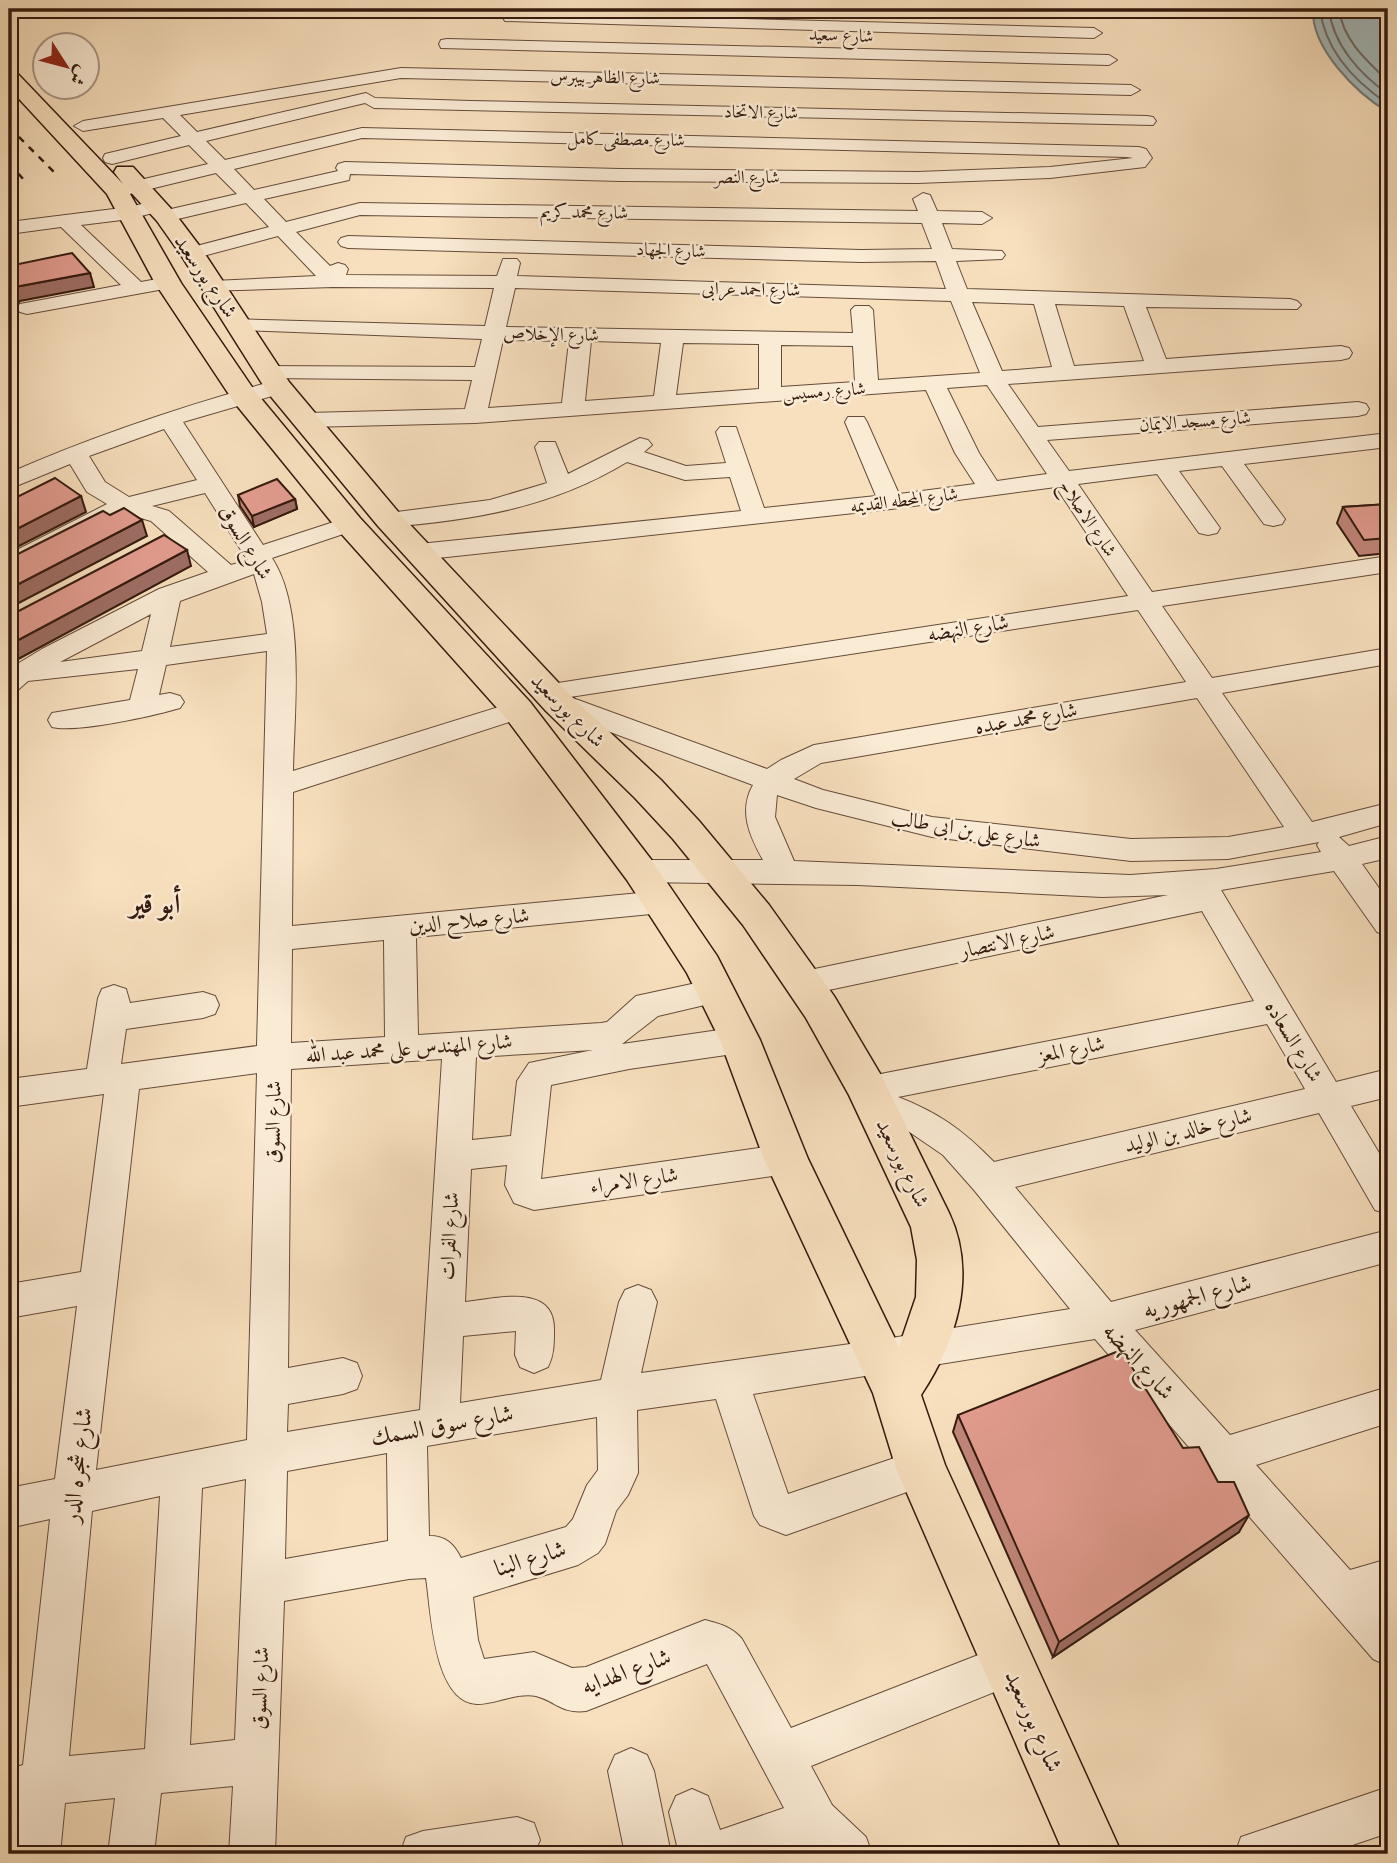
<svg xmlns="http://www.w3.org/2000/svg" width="1397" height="1863" font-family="'IM FELL Great Primer',Amiri,serif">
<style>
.water{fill:#a3babd;stroke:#777a77;stroke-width:2}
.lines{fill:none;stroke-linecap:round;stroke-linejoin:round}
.shore{stroke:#6c6a66;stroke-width:2}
.minor-casing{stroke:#654c3a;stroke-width:2}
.major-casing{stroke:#341a0e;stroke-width:3}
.minor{fill:#faebd5;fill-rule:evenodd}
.major{fill:#f8e0be;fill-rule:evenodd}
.rail{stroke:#341a0e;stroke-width:2.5;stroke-dasharray:7 7;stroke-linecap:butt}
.wall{fill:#c2867b;stroke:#341a0e;stroke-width:2}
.shaded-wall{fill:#9e6d64;stroke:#341a0e;stroke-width:2}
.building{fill:#e29c8f;stroke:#341a0e;stroke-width:2}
.labels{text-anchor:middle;stroke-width:5;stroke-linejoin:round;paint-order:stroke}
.far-street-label{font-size:18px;fill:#341a0e;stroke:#faebd5}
.street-label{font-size:21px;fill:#341a0e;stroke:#faebd5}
.near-street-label{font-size:24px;fill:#341a0e;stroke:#faebd5}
.district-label{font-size:28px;font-weight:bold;fill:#341a0e;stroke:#faebd5}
</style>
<rect width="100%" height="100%" fill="#f8e0be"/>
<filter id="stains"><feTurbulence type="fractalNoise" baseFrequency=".00286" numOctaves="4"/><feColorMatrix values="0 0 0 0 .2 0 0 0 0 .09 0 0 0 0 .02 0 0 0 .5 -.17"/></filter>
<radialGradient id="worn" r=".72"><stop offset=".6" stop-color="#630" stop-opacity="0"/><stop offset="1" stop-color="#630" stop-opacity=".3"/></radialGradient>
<path class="water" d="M1313,9h75v103c-32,-19 -77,-64 -75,-103z"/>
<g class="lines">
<path class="shore" d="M1320,9c5,42 34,72 68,95
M1329,9c4,36 31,65 59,85
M1339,9c4,31 27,51 49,72"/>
<g class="minor-casing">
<path id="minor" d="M511,13l583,15 8,5 -8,5 -589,-17 -2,-3 2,-3z
M447,39l662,16 8,5 -8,5 -668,-17 -2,-4 2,-4z
M401,68l730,17 9,5 -9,5 -730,-17 -221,37 17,17 169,-39 9,5 96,3 676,15 6,1 3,4 -3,4 -779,-17 -9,-5 -159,38 19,19 137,-32 777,19 7,2 6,9 -7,9 -95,11 -133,5 -297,-2 -270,-7 -1,6 -85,19 22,23 74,-19 558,8 -5,-12 10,-6 7,2 7,16 45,1 10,6 -10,6 -40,-1 10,26 50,2 3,4 -3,4 -46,2 11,28 323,10 7,2 4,4 -4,4 -151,-2 20,52 175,-13 8,2 3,5 -3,5 -8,2 -333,24 30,43 320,-25 8,2 3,5 -3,5 -8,2 -311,24 22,31 319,-38v14l-144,17 41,55 -3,5 -9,2 -9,-2 -42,-58 -43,5 41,57 -3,5 -9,2 -9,-2 -42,-59 -79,10 74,108 236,-36v16l-226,34 50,72 176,-30v16l-166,29 90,129 76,-19v20l-49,14 10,9 39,-10v22l-26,6 26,37v35l-11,-4 -43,-61 -113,19 115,192 52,-13v28l-37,9 37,62v46l-13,-4 -56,-97 -304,74 96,115 277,-72v32l-253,68 95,105 158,-48v36l-132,42 94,105 38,-11v42l-7,2 7,9v54l-15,-7 -278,-320 -342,55 35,100 133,-45 14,5 6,14 -6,14 -149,53 -26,-10 -6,-9 -38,-117 -79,11 1,63 -10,22 -12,16 -11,33 -7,9 -20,12 -105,32 5,43 6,19 50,-7 38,16 14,-1 119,-47c15,4 27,7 37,19l49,89 218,-85 15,7 7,15 -7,15 -213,86 21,39 34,32 6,17h-56l-7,-7 -23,7h-107l-10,-42 7,-16 16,-7 16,7 12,34 64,-22 -77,-144 -121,47c-24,3 -31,-10 -50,-15 -18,-4 -41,8 -59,8 -44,-2 -46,-95 -51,-126l-17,1 -125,22 -9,253h-46l4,-68 -72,7 -7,61h-46l7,-56 -50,5 -5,51h-46l4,-42 -9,3v-46l14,-4 27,-246 -41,9v-40l46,-9 22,-173 -68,12v-34l72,-12 23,-178 -95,13v-28l78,-10 11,-71 4,-9 12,-4 12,4 4,14 73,-11 12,4 4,9 -4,9 -12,4 -77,11 -5,35 136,-18 10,-395 -101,14 -7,30 11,-2 10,3 4,6 -4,6c-27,8 -104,25 -128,19l-4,-7 4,-7 78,-13 8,-31 -110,12 -9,8 -10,3v-23l33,-20 117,-60 49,-17 -57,-51 -24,-7 -109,55 -9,3v-18l98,-50 -20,-12 -17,-28 -61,25v-16c84,-37 171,-66 261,-91h16l3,5 -3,5 -103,30 80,123 86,-28 9,2 3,5 -3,5 -86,29c34,52 22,153 21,213l225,-70 10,3 4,6 -4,6 -235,76 -1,134 369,-35 11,3 5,8 -5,8 -11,3 -245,24 2,98 183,-12 6,-1 29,-26 79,-17 11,3 5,9 -5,9 -68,16 -36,28 118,-17 12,4 5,9 -5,9 -12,4 -111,16 -78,16 -10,94 245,-35 12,5 6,10 -6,10 -12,5 -252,36 -20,-7 -9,-18 2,-20 -36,4 -6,133c30,-3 90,-20 89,28 0,14 0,25 -6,37l-14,6 -14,-6 -5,-12 1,-24 -53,5 -3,67 141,-23 18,-78 6,-12 13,-5 13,5 6,12 -16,71 238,-33 191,-31 -96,-119 -31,-35 -38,-26 -43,-17 -4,-12 -8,-11 5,-10 399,-78 -52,-90 -397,84 -11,-3 -5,-9 5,-9 11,-3 363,-76 -66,2 -244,-12 -218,-3 -11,-3 -4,-8 4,-8 11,-3h123c-13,-23 -25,-49 -10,-75l-205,-76 -4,-6 2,-3 -8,-2 -4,-6 4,-6 590,-90 -72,-109 -165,22 -472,51 -9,-3 -4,-5 4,-5 9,-3 322,-33 -11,-34 -45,3 -58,-18c-74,45 -152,58 -238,65l-9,-2 -3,-5 3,-5 9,-2 101,-13 57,-17 -12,-36 4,-5h16l13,32 72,-36 8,2 4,5 -8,7 42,14 40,-3 -10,-31 4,-5h16l28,81 112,-12 -31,-74 3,-5h16l3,5 32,72 76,-10 -20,-31 -29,-63 -451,33 -168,4 -8,-2 -3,-5 3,-5 8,-2 158,-4 7,-29 -205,-2 -8,-2 -3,-5 3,-5 216,1 7,-28 -244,-9 -8,-1 -3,-5 3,-5 255,7 9,-38 -161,-1 -127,4 -3,-4 3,-4 7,-2 103,-5 -38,-40 -86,23 -7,-2 -3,-4 3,-4 84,-22 -23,-24 -81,19 -7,-2 -3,-4 3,-4 79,-18 -21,-21 -99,24 -7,-2 -3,-4 3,-4 98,-23 -19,-19 -77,19 -7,-2 -2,-4 2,-4 76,-18 -18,-18 -80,13 -9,-5 9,-5zM362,138l765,19 6,1 -83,9 -133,5 -297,-3 -275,-7 -7,2 -2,4 2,3 -84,19 -20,-21zM360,215l562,8 10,26 -71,1 -513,-14 -7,2 -3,4 3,4 7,2 513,14 75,-1 10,28 -429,-13 3,-13 -3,-4h-14l-6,17 -151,-1 2,-6 -3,-4 -7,-2 -8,3 -34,-34zM515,288l436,13 29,72 -102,7 -5,-70 -4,-4h-14l-4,4 2,23 -347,-6zM972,302l62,2 18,63 -50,4zM1055,304l69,2 20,55 -70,5zM503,340l66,1 -7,62 -74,5zM591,341l70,2 -7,53 -69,5zM683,343l76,1v45l-83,6zM781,345l72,1 2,36 -74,5zM987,385l60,89 -50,7 -18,-28 -32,-65zM164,429l33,51 -68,17 -24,-15 -16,-26zM205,493l39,62 4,5 -17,5 -62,-54 -17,-5zM254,574l8,28 5,32 -97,13 10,-46zM1138,610l48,72 -372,63 -33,15 -14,9 -197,-72zM151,614l-9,37 -82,11zM1197,698l87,129 -56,10 -97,2 -199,-22 -109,-27 -29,-11 27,-16zM777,795l39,13 116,29 199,24 97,-2 91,-17 -2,3 4,7 -105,17 -86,6 -336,-14 -19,-44zM384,940l1,97 -94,6 1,-94zM1267,1024l38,65 -311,73c-31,-32 -55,-49 -96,-65zM593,1050l-64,13 -12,18 -6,55 -39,4 4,-83zM442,1059l-22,351 -133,22 1,-28 55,-10 14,-5 5,-13 -5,-13 -14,-5 -55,10 3,-299zM257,1073l-10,367 -151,30 43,-381zM597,1417l1,53 -11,15 -14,34 -7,8 -105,31c-7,-14 -15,-22 -32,-22l-2,-90zM387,1453l1,88 -103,18 2,-88zM246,1479l-11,261 -45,5 12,-257zM160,1496l-15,253 -76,7 23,-245z
M157,200l7,2 3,4 -3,4 -34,9 -49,6 60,57 27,-5 7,2 3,4 -3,4 -148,27 -7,-2 -4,-4 4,-4 101,-19 -60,-58 -52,7v-12l121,-15z
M631,1748l16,7 7,16 17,83h-46l-17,-83 7,-16z
M1388,1787v46l-62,21h-91l6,-17z
M517,1817l17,6 6,17 -6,14h-134l6,-17 17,-6z"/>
</g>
<g class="major-casing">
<path id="major" d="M9,70l7,2 107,112 -9,-12 3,-5h16l40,44 28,37 88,134 111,132 170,181 91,85 38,41 70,84 65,91 48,81 67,136c29,62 7,129 -28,182l24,70 177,389h-58l-168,-386 -23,-75 -109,-234 -44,-119 -33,-67 -60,-93 -121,-162 -168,-188 -104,-128 -79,-119 -48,-89 -98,-106zM126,187l31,34 24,34 87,138 110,133 168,185 89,87 38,41 70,86 63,93 43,77 62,132 6,33 -1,37 -17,50 -91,-188 -48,-119 -43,-84 -64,-94 -123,-160 -170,-184 -106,-128 -73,-107z"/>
</g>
<use href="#minor" class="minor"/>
<use href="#major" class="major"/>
<path class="rail" d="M9,127l45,45
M9,163l15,17"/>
</g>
<path class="wall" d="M238,495l57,4 2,10 -43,18 -14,-21z
M1388,504v49l-29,3 -22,-33 6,-16z
M958,1415l225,33 56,84 -186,125 -100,-225z"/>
<path class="shaded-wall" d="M90,273l4,14 -74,14 -6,8 -5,1v-16l6,-7z
M81,496l5,16 -77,39v-18z
M295,499l2,10 -43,18 -2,-11z
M142,520l5,16 -138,72v-19z
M187,550l4,16 -182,98v-19z
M1249,1515l-10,17 -186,125 6,-15z"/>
<path class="building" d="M72,253l18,20 -75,14 -6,7v-28z
M55,478l26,18 -72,37v-32z
M277,479l18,20 -43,17 -14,-21z
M1388,504v34l-24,2 -21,-33z
M124,508l18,12 -133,69v-32l5,-1 89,-45 7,4z
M164,535l23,15 -178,95v-30l4,-1z
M1121,1350l62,98 16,-1 19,35h16l15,33 -190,127 -101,-227z"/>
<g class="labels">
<g class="far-street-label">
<text transform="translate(841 35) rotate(2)" y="6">شارع سعيد</text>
<text transform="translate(605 77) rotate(1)" y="6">شارع الظاهر بيبرس</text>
<text transform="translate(761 112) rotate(1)" y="6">شارع الاتحاد</text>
<text transform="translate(626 139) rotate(1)" y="6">شارع مصطفى كامل</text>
<text x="747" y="183">شارع النصر</text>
<text transform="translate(584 212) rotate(1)" y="6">شارع محمد كريم</text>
<text transform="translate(671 250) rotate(2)" y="6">شارع الجهاد</text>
<text transform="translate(751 289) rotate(1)" y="6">شارع احمد عرابى</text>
<text transform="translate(551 334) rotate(1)" y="6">شارع الإخلاص</text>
<text transform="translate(824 391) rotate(-4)" y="6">شارع رمسيس</text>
<text transform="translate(1195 421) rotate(-4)" y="6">شارع مسجد الايمان</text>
<text transform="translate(904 500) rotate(-7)" y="6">شارع المحطه القديمه</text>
<text transform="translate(1088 518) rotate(56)" y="6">شارع الاصلاح</text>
</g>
<g class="street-label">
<text transform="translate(206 276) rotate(56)" y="7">شارع بورسعيد</text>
<text transform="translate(246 542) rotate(59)" y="7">شارع السوق</text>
<text transform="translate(968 628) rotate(-9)" y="7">شارع النهضه</text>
<text transform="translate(568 710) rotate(45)" y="7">شارع بورسعيد</text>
<text transform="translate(1026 718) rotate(-10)" y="7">شارع محمد عبده</text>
<text transform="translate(966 829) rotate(9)" y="7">شارع على بن ابى طالب</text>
<text transform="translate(469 920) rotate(-5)" y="7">شارع صلاح الدين</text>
<text transform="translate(1007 941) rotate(-12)" y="7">شارع الانتصار</text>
<text transform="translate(1294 1041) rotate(59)" y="7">شارع السعاده</text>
<text transform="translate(409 1048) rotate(-4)" y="7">شارع المهندس على محمد عبد الله</text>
<text transform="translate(1071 1049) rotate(-11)" y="7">شارع المعز</text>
<text transform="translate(273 1122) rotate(-89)" y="7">شارع السوق</text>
<text transform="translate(1188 1130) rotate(-14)" y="7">شارع خالد بن الوليد</text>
<text transform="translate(903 1163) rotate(64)" y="7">شارع بورسعيد</text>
<text transform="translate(634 1180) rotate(-8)" y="7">شارع الامراء</text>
<text transform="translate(449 1236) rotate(-87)" y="7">شارع الفرات</text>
<text transform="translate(260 1688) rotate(-88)" y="7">شارع السوق</text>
</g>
<g class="near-street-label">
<text transform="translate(1197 1296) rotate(-15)" y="8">شارع الجمهوريه</text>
<text transform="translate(1139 1361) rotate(48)" y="8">شارع النهضه</text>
<text transform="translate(442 1425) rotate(-10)" y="8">شارع سوق السمك</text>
<text transform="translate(77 1465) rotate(-83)" y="8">شارع شجره الدر</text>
<text transform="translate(530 1558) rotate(-17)" y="8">شارع البنا</text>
<text transform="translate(626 1671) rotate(-20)" y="8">شارع الهدايه</text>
<text transform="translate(1034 1721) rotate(66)" y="8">شارع بورسعيد</text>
</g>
<g class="district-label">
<text x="155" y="913">أبو قير</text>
</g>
</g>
<rect width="1397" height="1863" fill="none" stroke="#f8e0be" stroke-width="35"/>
<rect x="10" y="10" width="1376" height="1842" fill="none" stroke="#341a0e" stroke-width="3.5"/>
<rect x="18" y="18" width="1362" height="1828" fill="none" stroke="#341a0e" stroke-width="2"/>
<g transform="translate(66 66) rotate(126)"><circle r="33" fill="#faebd5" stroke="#ab9785" stroke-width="2"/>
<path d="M0-5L12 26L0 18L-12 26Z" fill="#8f2418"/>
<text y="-10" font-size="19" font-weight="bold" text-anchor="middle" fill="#341a0e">ش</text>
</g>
<rect width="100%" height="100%" filter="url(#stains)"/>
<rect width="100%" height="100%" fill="url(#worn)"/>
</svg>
